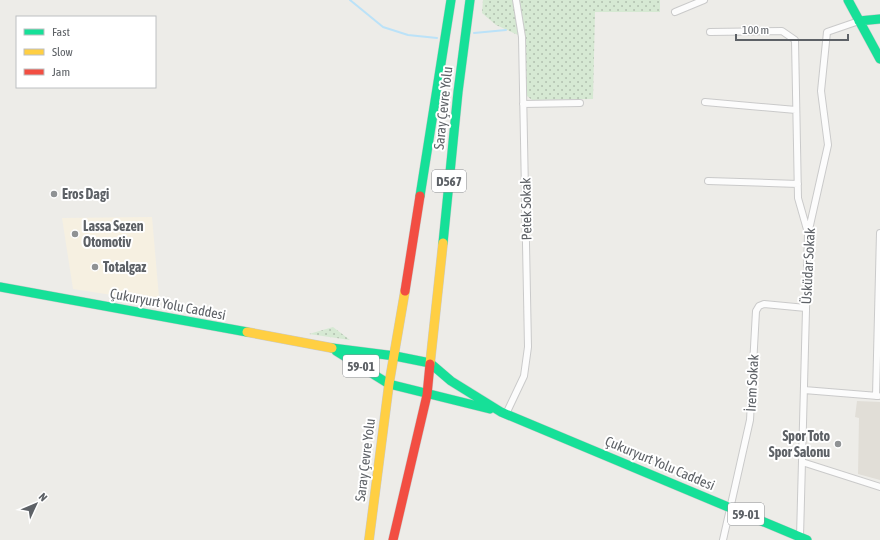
<svg xmlns="http://www.w3.org/2000/svg" width="880" height="540" font-family="'Asap Condensed',sans-serif">
<style>
.commercial{fill:#f6f0e1}
.education{fill:#e1ded7}
.grass{fill:url(#grass-dots)}
.lines{fill:none;stroke-linecap:round;stroke-linejoin:round}
.stream{stroke:#bbe2f8;stroke-width:2}
.street-casing{stroke:#cacaca;stroke-width:8}
.fast-casing{stroke:#cacaca;stroke-width:10}
.slow-casing{stroke:#cacaca;stroke-width:10}
.jam-casing{stroke:#cacaca;stroke-width:10}
.street{stroke:#fcfcfc;stroke-width:6}
.fast{stroke:#16e098;stroke-width:9}
.slow{stroke:#ffcf43;stroke-width:9}
.jam{stroke:#f24e42;stroke-width:9}
.poi-dot{fill:#8f9294;stroke:#fff;stroke-width:1.5}
.labels{text-anchor:middle;stroke-width:4;stroke-linejoin:round;paint-order:stroke}
.shield{fill:#fff;stroke:#8e9094;stroke-width:1}
.shield-label{font-size:13px;font-weight:bold;fill:#5d6166}
.street-label{font-size:14px;fill:#5d6166;stroke:#fff}
.poi-label{font-size:14px;font-weight:bold;fill:#5d6166;stroke:#fff;text-anchor:start}
</style>
<defs>
<pattern id="grass-dots" width="8" height="8" patternUnits="userSpaceOnUse"><rect width="8" height="8" fill="#d6e9d3"/><path d="M2 2h.1M6 6h.1" fill="none" stroke="#b1c0af" stroke-width="1.8" stroke-linecap="round"/></pattern>
</defs>
<rect width="100%" height="100%" fill="#edece8"/>
<path class="commercial" d="M152,217l8,92 -9,-8 -78,-12 -11,-71z"/>
<path class="education" d="M857,401l23,1v78l-22,-6 1,-56 -4,-1z"/>
<path class="grass" d="M483,0h177v12h-65l-2,87 -61,1 -5,-4 -9,-61 -22,-10 -14,-12z
M333,327l17,13 -41,-6z"/>
<g class="lines">
<path class="stream" d="M350,0l33,27 25,8 29,3
M474,33l32,-3"/>
<g class="street-casing">
<path id="street" d="M675,12l29,-12
M710,32l72,-1 13,9 3,158 10,35
M705,102l91,8
M523,104l57,-1
M708,181l90,3
M804,390l74,6
M876,396l4,-163
M506,414l18,-38 4,-29 -6,-310 -6,-37
M802,462l78,25
M800,537l8,-303 20,-89 -7,-54 6,-59 32,-11
M723,540l27,-120 6,-109 3,-5 5,-2 42,4"/>
</g>
<g class="fast-casing">
<path id="fast" d="M848,0l32,59
M859,21l21,-2
M420,196l31,-196
M443,243l15,-151 12,-92
M0,287l247,45
M332,348l63,8 35,7 21,18 50,31
M336,351l53,33 101,25
M501,412l306,128"/>
</g>
<g class="slow-casing">
<path id="slow" d="M247,332l85,16
M430,364l13,-121
M369,540l20,-156 16,-93"/>
</g>
<g class="jam-casing">
<path id="jam" d="M405,291l15,-95
M393,540l34,-145 3,-31"/>
</g>
<use href="#street" class="street"/>
<use href="#fast" class="fast"/>
<use href="#slow" class="slow"/>
<use href="#jam" class="jam"/>
</g>
<g class="poi-dot">
<circle cx="54" cy="194" r="4"/>
<circle cx="75" cy="234" r="4"/>
<circle cx="95" cy="267" r="4"/>
<circle cx="838" cy="444" r="4"/>
</g>
<g class="labels">
<g class="shield">
<rect x="432" y="170" width="34" height="22" rx="3"/>
<rect x="343" y="355" width="36" height="22" rx="3"/>
<rect x="728" y="503" width="36" height="22" rx="3"/>
</g>
<g class="shield-label">
<text x="449" y="186">D567</text>
<text x="361" y="371">59-01</text>
<text x="746" y="519">59-01</text>
</g>
<g class="street-label">
<text transform="translate(443 108) rotate(-84)" y="5">Saray Çevre Yolu</text>
<text transform="translate(526 209) rotate(-91)" y="5">Petek Sokak</text>
<text transform="translate(808 266) rotate(-87)" y="5">Üsküdar Sokak</text>
<text transform="translate(168 304) rotate(11)" y="5">Çukuryurt Yolu Caddesi</text>
<text transform="translate(752 383) rotate(-87)" y="5">İrem Sokak</text>
<text transform="translate(365 460) rotate(-83)" y="5">Saray Çevre Yolu</text>
<text transform="translate(660 463) rotate(23)" y="5">Çukuryurt Yolu Caddesi</text>
</g>
<g class="poi-label">
<text x="62" y="199">Eros Dagi</text>
<text x="83" y="231">Lassa Sezen<tspan x="83" dy="16">Otomotiv</tspan></text>
<text x="103" y="272">Totalgaz</text>
<text x="830" y="441" text-anchor="end">Spor Toto<tspan x="830" dy="16">Spor Salonu</tspan></text>
</g>
</g>
<rect x="16" y="16" width="140" height="72" fill="#ffffff" stroke="#bec0c2"/>
<rect x="24" y="29" width="20" height="6" fill="#16e098" stroke="#bec0c2"/>
<text x="52" y="36" font-size="12" fill="#5d6166">Fast</text>
<rect x="24" y="49" width="20" height="6" fill="#ffcf43" stroke="#bec0c2"/>
<text x="52" y="56" font-size="12" fill="#5d6166">Slow</text>
<rect x="24" y="69" width="20" height="6" fill="#f24e42" stroke="#bec0c2"/>
<text x="52" y="76" font-size="12" fill="#5d6166">Jam</text>
<g transform="translate(36 504) rotate(46)" stroke="#ffffff" stroke-width="3" paint-order="stroke">
<path d="M0-3L7 15L0 10L-7 15Z" fill="#5d6166"/>
<text y="-6" font-size="11" font-weight="bold" text-anchor="middle" fill="#5d6166">N</text>
</g>
<path d="M736 34v6h112v-6" fill="none" stroke="#5d6166" stroke-width="2"/>
<text x="742" y="34" font-size="12" fill="#5d6166" stroke="#ffffff" stroke-width="3" paint-order="stroke">100 m</text>
</svg>
